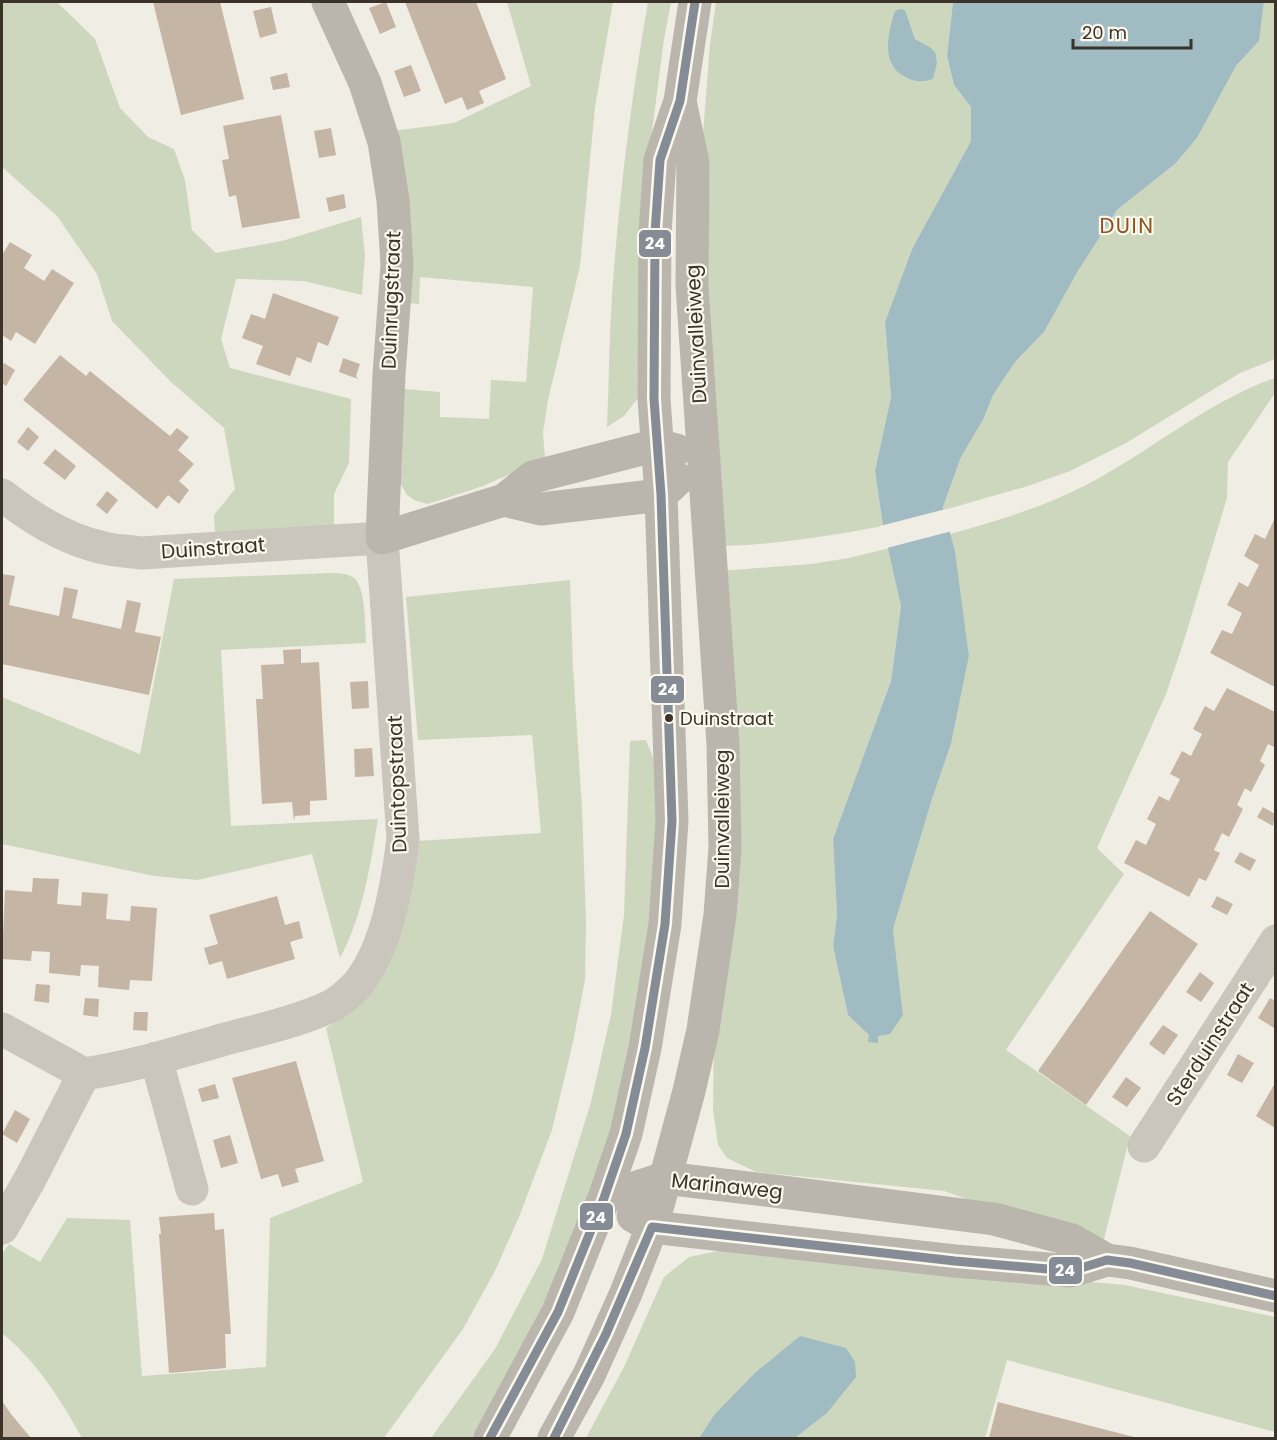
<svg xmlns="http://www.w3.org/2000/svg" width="1277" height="1440" font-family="Poppins,sans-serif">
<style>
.green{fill:#cdd7be;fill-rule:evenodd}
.water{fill:#a0bbc2}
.pier{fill:#f0ede4}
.building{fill:#c5b5a5}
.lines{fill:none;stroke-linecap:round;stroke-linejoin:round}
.street{stroke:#cac5bd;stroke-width:33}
.secondary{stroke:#bab6ae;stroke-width:33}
.bus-1-casing{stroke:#fbf8ed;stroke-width:14}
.bus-1{stroke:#858c96;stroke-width:9}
.bus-dot{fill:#3b332a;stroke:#fbf8ed;stroke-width:2}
.labels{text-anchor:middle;stroke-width:4.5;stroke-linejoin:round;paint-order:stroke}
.bus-label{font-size:18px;fill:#3b332a;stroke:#fbf8ed;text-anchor:start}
.street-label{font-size:20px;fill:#3b332a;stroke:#fbf8ed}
.neighbourhood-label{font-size:21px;letter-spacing:1.5px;fill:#8f511f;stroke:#fbf8ed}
.line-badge{stroke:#fbf8ed;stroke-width:2}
.badge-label{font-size:16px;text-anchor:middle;font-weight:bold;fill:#fff}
</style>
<rect width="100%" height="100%" fill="#f0ede4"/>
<path class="green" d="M2,2h55l38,37 25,69 28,29 26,12 11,31 7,50 24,23 66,-12 79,-24 4,38 -3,40 -58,-14 -68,-2 -15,60 9,29 121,31 -2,64 -15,31v36l-119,5 -1,-20 21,-26 -11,-61 -53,-46 -59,-61 -15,-47 -40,-58 -55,-49z
M507,2h106l-18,105 -15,159 -32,134 -5,33 2,26 -62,27 -55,18 -12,-3 -9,-6 -7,-12 4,-94 36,3v25l49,2 2,-39 35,2 7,-95 -113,-10 -1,27 -10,-1 -16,-172 61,-8 77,-37z
M648,2h23l-7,37 -15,115 -11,244 -14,18 -17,11c2,-44 2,-88 5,-132 7,-98 19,-196 36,-293z
M716,2h237l-6,54 7,29 17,22v34l-59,108 -27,73 6,75 -16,74 8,55c-54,10 -109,19 -164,20l-19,-373 10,-129zM895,11h10l10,28 21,15 1,10 -4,15c-10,4 -19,3 -28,-2 -25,-13 -16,-44 -10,-66z
M1264,2h11v357l-35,14 -114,70 -56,28 -42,15 -84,24 -1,-3 18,-50 23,-39 9,-23 22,-33 29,-30 34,-61 39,-61 58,-46 22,-26 39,-72 23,-25z
M1275,378v15l-47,69 -1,36 -45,149 -16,47 -69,154 27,26 -118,176 124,86 -26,103 -98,-26 -62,-22 -188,-19 -29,-14 -9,-13 -5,-35 7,-539 91,-7 38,-6 41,-10 11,58 -10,75 -58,158 4,76 -4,31 15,69 30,27 -1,-6 26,-21 -10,-86 39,-130 19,-55 18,-88 -14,-105 -5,-17c46,-13 91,-26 134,-48 65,-33 122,-84 191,-108z
M330,573c8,0 17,0 24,5 12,9 11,50 12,65l-145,7 10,176 147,-7c-8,48 -15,96 -38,139l-28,-104 -115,26 -43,-4 -152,-32v-147l138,57 34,-175z
M570,580l3,87 9,141 4,114 -1,58 -12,62 -21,88 -33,87 -24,54 -32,58 -79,109h-302c-21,-38 -46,-77 -80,-105v-79l7,-10 31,18 27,-44 63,2 12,156 124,-9 4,-149 93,-36 -37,-154 25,-16 67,-171 123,-8 -9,-98 -114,5 -12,-143z
M646,740l14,35 1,103 -34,200 -36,125 -49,122 -64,113h-47l64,-89 47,-90 49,-157 20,-88 13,-99 6,-174z
M727,1249l398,36 150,32v115l-268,-72 -22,78h-190l32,-25 -10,-71 -17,-6 -86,79 -15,23h-113l38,-71 40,-90 25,-20z"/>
<path class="water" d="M953,2h311l-5,39 -23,25 -39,72 -22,26 -58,46 -39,61 -34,61 -29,30 -22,33 -9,23 -23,39 -18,50 12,44 14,105 -18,88 -19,55 -39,130 10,86 -13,19 -12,2v7l-10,-1 1,-7 -21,-20 -15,-69 4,-31 -4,-76 58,-158 10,-75 -18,-80 -8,-55 16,-74 -6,-75 27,-73 59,-108v-34l-17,-22 -7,-29z
M900,9l5,1 10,29 16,9 5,6 1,10 -4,15c-10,4 -19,3 -28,-2 -25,-13 -17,-44 -10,-66z
M800,1336l46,12 9,14 1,15 -29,36 -32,25h-96l15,-23 41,-42z"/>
<path class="pier" d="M946,509l6,22 -65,17 -7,-22z"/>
<path class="building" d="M153,2h67l24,97 -63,16z
M386,2l10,25 -16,7 -11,-26z
M405,2h71l30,77 -27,12 5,12 -17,7 -5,-13 -17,7z
M271,7l6,26 -17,5 -7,-27z
M411,65l10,26 -17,6 -10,-26z
M287,73l3,14 -17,3 -3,-13z
M281,115l19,103 -58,10 -6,-33 -7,2 -7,-37 7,-1 -6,-33z
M331,128l5,27 -17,3 -5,-27z
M344,194l2,14 -17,4 -3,-14z
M10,242l22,13 -8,13 20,13 8,-12 22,14 -39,61 -19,-12 -5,9 -9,-6v-80z
M273,293l66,24 -11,29 -10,-4 -7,21 -14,-6 -7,19 -34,-12 7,-18 -21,-8 9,-24 14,5z
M60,355l26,21 4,-5 80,65 7,-8 12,9 -11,13 16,14 -15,17 10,9 -10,14 -11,-9 -11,14 -134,-109z
M343,358l17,6 -4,12 2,3 -19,-7z
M4,363l11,7 -9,16 -4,-3v-17z
M28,427l11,10 -11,14 -11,-9z
M55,449l21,17 -11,14 -22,-17z
M107,491l11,9 -11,14 -11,-9z
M1275,518v169l-65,-34 12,-23 10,4 10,-21 -15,-8 12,-23 9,5 11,-22 -15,-9 11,-22 10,5z
M2,574l13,2 -6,29 50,11 5,-29 14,3 -6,28 49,11 6,-29 14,3 -6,29 26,5 -12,58 -147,-31z
M301,649v14l18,-1 8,138 -17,1v14l-15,1 -1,5 -2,-19 -30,2 -6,-105h7l-2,-34 23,-1 -1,-14z
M368,681l1,27 -17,1 -2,-27z
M1227,688l48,24v33l-1,2 -6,-3 -8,17 5,4 -14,27 -6,-4 -8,17 6,4 -14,28 -7,-4 -8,17 6,3 -14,28 -7,-3 -10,19 -65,-34 12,-23 10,5 10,-21 -9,-5 12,-23 10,5 11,-22 -10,-5 12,-23 9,5 11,-22 -9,-5 12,-23 9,5z
M372,748l2,28 -19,1 -1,-28z
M1263,807l12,7 -2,12 -16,-9z
M1240,852l16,8 -6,11 -16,-9z
M33,878l26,1 -2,25 24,2 1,-14 26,2 -2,25 24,2 1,-15 26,2 -5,73 -22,-1 -1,10 -31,-3 1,-21 -18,-1 -1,11 -31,-3 1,-21 -18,-1 -1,10 -29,-2 3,-69 27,2z
M277,896l8,29 14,-4 4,17 -13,4 5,17 -68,20 -5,-18 -13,4 -5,-17 14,-4 -9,-29z
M1217,896l16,8 -6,11 -16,-8z
M1150,911l48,33 -112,161 -48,-34z
M1200,972l14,11 -13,19 -15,-10z
M36,984l14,1 -1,18 -15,-2z
M85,998l14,1 -1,18 -15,-2z
M1270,998l5,3 -1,27 -16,-10z
M134,1012h14l-1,19 -14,-1z
M1163,1025l15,10 -14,20 -15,-11z
M1238,1054l16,9 -12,20 -15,-8z
M296,1061l28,100 -29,8 4,13 -17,5 -4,-13 -17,5 -29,-101z
M1126,1077l15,11 -14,19 -15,-10z
M1275,1083v45l-19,-12z
M215,1084l4,14 -17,4 -4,-13z
M15,1110l15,9 -13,24 -15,-9z
M230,1135l8,28 -17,5 -8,-28z
M214,1213l1,17 9,-1v2l7,103h-6l1,34 -57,5 -10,-139h2l-2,-17z
M2,1401l9,13 20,24h-29z
M998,1402l140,36h-149z"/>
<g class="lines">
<path class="street" d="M2,495c29,23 64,45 102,53 12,3 25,3 37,5l241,-15 21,301c-6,46 -16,111 -47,147 -6,6 -17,16 -25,20 -34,16 -73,24 -109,34 -46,13 -91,27 -138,34l-54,105 -28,49
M2,1029l82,45
M156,1058l36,131
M1144,1146l132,-205"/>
<path class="secondary" d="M328,2l37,81 19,59 9,58 4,65 -8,109 -7,164 122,-38 29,-23 124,-32 19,5
M504,500l37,9 120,-14 17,-16
M604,1198l61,-20 101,12 228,29 78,21 35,20 23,3 146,33
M633,1216l19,11 303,34 116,10 36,-11
M490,1438l68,-126 46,-114 22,-64 19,-86 20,-124 7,-103 -11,-326 -7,-96 1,-166 5,-73 20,-59 15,-99
M554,1438l35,-63 37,-82 26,-66 37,-136 14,-61 17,-115 5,-67 -2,-104 -31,-458 1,-123 -13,-62"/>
<g class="bus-1-casing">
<path id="bus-1" d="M490,1438l68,-126 46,-114 22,-64 19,-86 20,-124 7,-103 -11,-326 -7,-96 1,-166 5,-73 20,-59 15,-99
M554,1438l52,-104 46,-107 303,34 116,10 36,-11 23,3 146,33"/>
</g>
<use href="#bus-1" class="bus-1"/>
</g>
<circle class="bus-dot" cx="669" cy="718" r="5"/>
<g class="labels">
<g class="bus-label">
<text x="680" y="725">Duinstraat</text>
</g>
<g class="street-label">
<text transform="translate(391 300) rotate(-88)" y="7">Duinrugstraat</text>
<text transform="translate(696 334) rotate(-93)" y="7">Duinvalleiweg</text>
<text transform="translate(213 548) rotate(-4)" y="7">Duinstraat</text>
<text transform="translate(397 784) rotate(-92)" y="7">Duintopstraat</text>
<text transform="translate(722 819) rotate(-90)" y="7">Duinvalleiweg</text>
<text transform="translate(1210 1044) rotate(-57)" y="7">Sterduinstraat</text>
<text transform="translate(727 1186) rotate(6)" y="7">Marinaweg</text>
</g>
<g class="neighbourhood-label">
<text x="1127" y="233">DUIN</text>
</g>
</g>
<g class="line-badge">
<rect x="638" y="229" width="34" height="29" rx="6" fill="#858c96"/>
<rect x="650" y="675" width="35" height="29" rx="6" fill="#858c96"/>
<rect x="579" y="1202" width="35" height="29" rx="6" fill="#858c96"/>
<rect x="1048" y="1256" width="35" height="29" rx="6" fill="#858c96"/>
</g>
<g class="badge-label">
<text x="655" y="249">24</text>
<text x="668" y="695">24</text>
<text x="596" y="1223">24</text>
<text x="1065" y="1276">24</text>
</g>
<rect width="1277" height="1440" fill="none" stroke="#3b332a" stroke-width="6"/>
<path d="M1073 39v9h118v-9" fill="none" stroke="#3b332a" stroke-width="3"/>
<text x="1082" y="39" font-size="18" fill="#3b332a" stroke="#fbf8ed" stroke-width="4.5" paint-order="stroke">20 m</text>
</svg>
